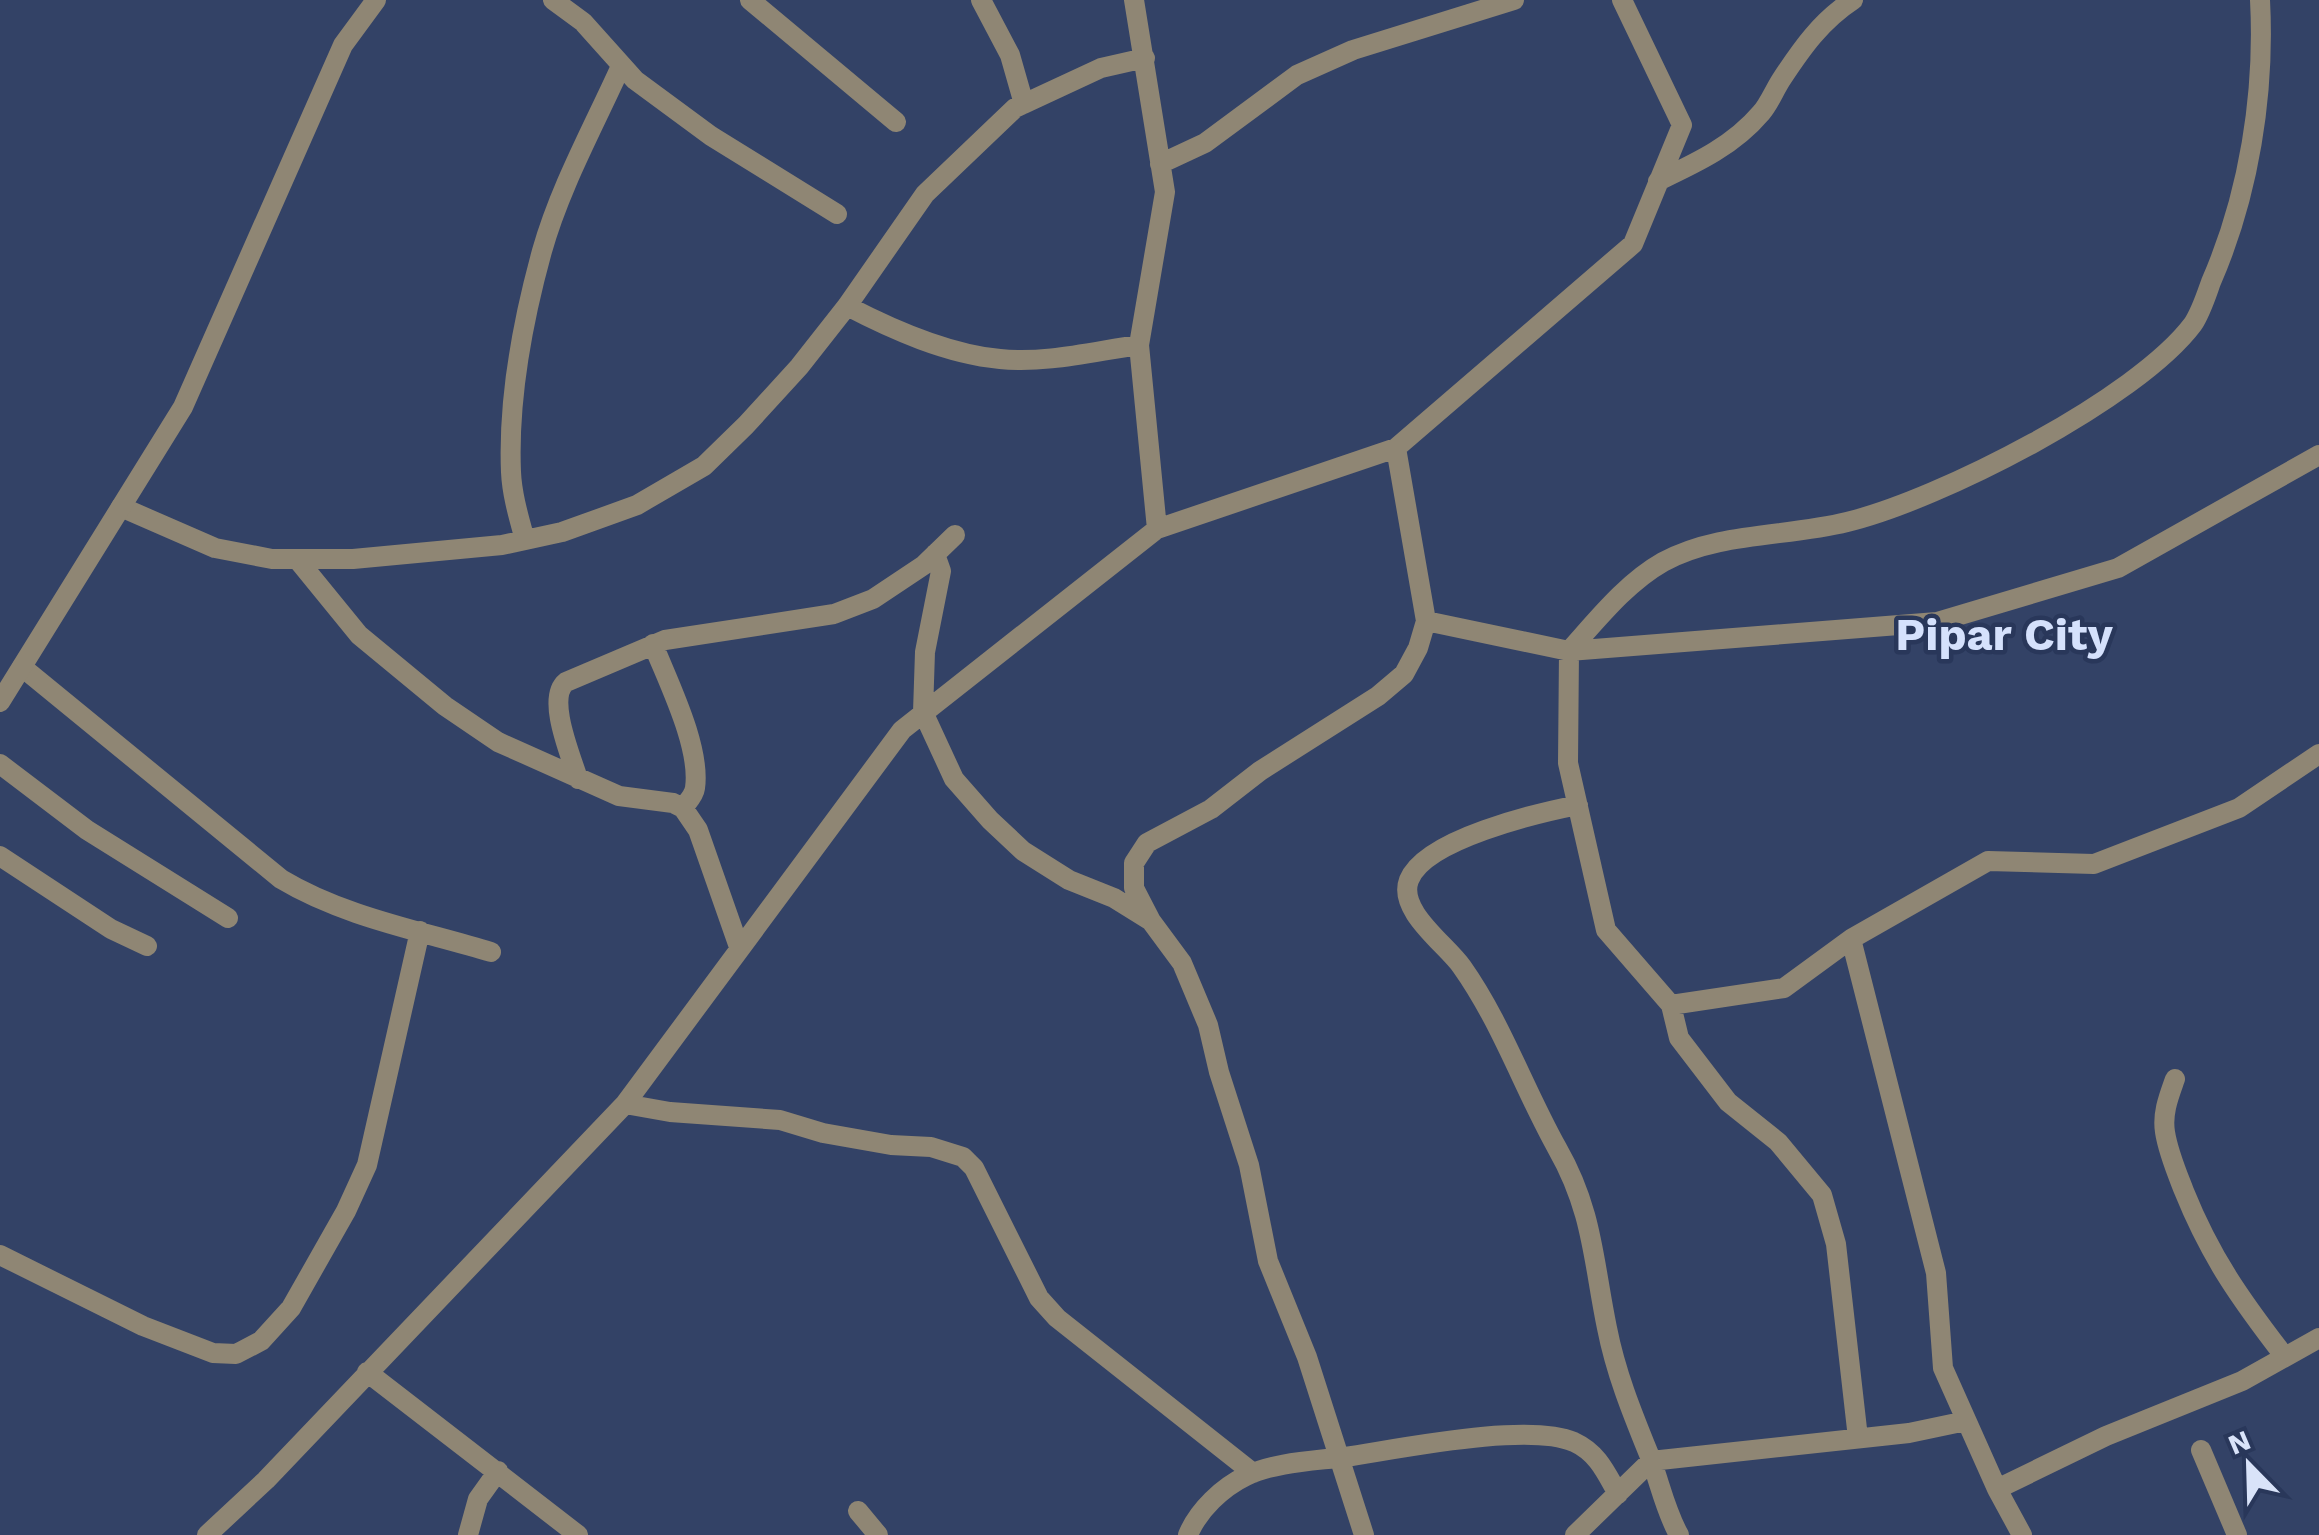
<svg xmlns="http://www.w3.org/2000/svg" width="2319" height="1535" font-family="'Work Sans',sans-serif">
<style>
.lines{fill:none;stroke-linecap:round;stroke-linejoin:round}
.minor{stroke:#8f8674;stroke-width:20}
.tertiary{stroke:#8f8674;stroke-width:20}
.labels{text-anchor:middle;stroke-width:9;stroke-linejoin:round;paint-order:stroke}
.district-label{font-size:45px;font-weight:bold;fill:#d5e1fc;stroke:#29375a}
</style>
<rect width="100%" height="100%" fill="#334266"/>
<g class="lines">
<path class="minor" d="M553,0l30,22 52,58 76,56 126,78
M750,0l146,122
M981,0l29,55 14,49
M1134,0l31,192 -26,153 18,184
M1622,0l60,125 -49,119 -237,204 30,173 143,30 -1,112 38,167 65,75 113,-17 67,-49 85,334 7,95 54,121 25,46
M1160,164l45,-21 92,-68 56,-25 161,-50
M1658,181c38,-18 75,-35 103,-68 8,-9 13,-22 20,-33 21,-32 40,-59 72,-80
M847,306c46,24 100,48 153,53 45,5 95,-8 139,-14
M121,507l94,41 57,11h81l149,-14 60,-13 75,-27 67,-39 42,-41 53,-58 48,-61 78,-112 90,-86 86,-40 44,-10
M525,540c-6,-22 -13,-45 -14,-68 -3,-72 12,-152 31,-221 18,-64 52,-125 79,-185
M935,554l6,17 -16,81 -2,60 31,67 36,41 33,31 46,29 45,18 37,23 31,42 26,62 11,47 30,93 19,96 39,96 57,178
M297,559l62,76 86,71 53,36 121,54 54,7 10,5 15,22 41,117
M653,644c15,38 48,103 42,144 -1,8 -8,14 -12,20
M1569,651c28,-31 57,-68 94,-89 55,-30 124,-25 184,-40 92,-22 290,-123 346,-198 8,-12 13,-28 18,-42 38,-87 54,-188 49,-282
M1569,651l368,-29 181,-54 201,-113
M22,667l259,212c63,38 141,52 210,73
M0,764l87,66 141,88
M578,779c-7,-23 -32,-81 -12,-97l99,-42 169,-26 39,-15 51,-34 31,-30
M1578,805c-40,8 -153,34 -169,75 -12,31 38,65 53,87 39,55 62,122 95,181 36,63 36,112 50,180 9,46 26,87 43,129 10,26 15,53 29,78
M0,856l111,73 36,17
M1150,919l-16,-31v-25l13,-20 64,-34 49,-38 118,-75 26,-22 14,-26 8,-27
M1851,939l137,-78 106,3 145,-56 80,-54
M1671,1005l8,33 49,64 50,40 44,53 14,49 22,194
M2175,1079c-6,17 -13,34 -10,53 3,20 12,41 19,59 27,67 57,109 101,166
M625,1104l45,8 110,8 43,13 68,12 40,2 32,10 11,11 65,130 18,20 196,155
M0,1255l143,71 70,27 23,1 25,-13 30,-33 55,-97 21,-46 53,-234
M367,1372l211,163
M2201,1450l36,85
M1997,1489l109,-53 136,-55 77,-43
M858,1511l20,24
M207,1535l59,-55 359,-376 277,-374 255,-201 239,-81
M468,1535l10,-36 20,-28
M1188,1535c10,-25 35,-48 58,-59 29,-14 68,-15 99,-19 54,-8 182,-35 229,-15 24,11 32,31 44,52
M1575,1535l76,-74 258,-28 57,-12"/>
<path class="tertiary" d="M0,702l183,-295 160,-362 33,-45"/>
</g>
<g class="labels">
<g class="district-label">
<text x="2004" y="650">Pipar City</text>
</g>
</g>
<g transform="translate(2249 1465) rotate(337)" stroke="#29375a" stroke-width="8" paint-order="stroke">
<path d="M0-8L18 38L0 25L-18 38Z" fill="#d9e3f9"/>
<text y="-15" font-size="28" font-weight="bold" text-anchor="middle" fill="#d9e3f9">N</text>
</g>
</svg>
